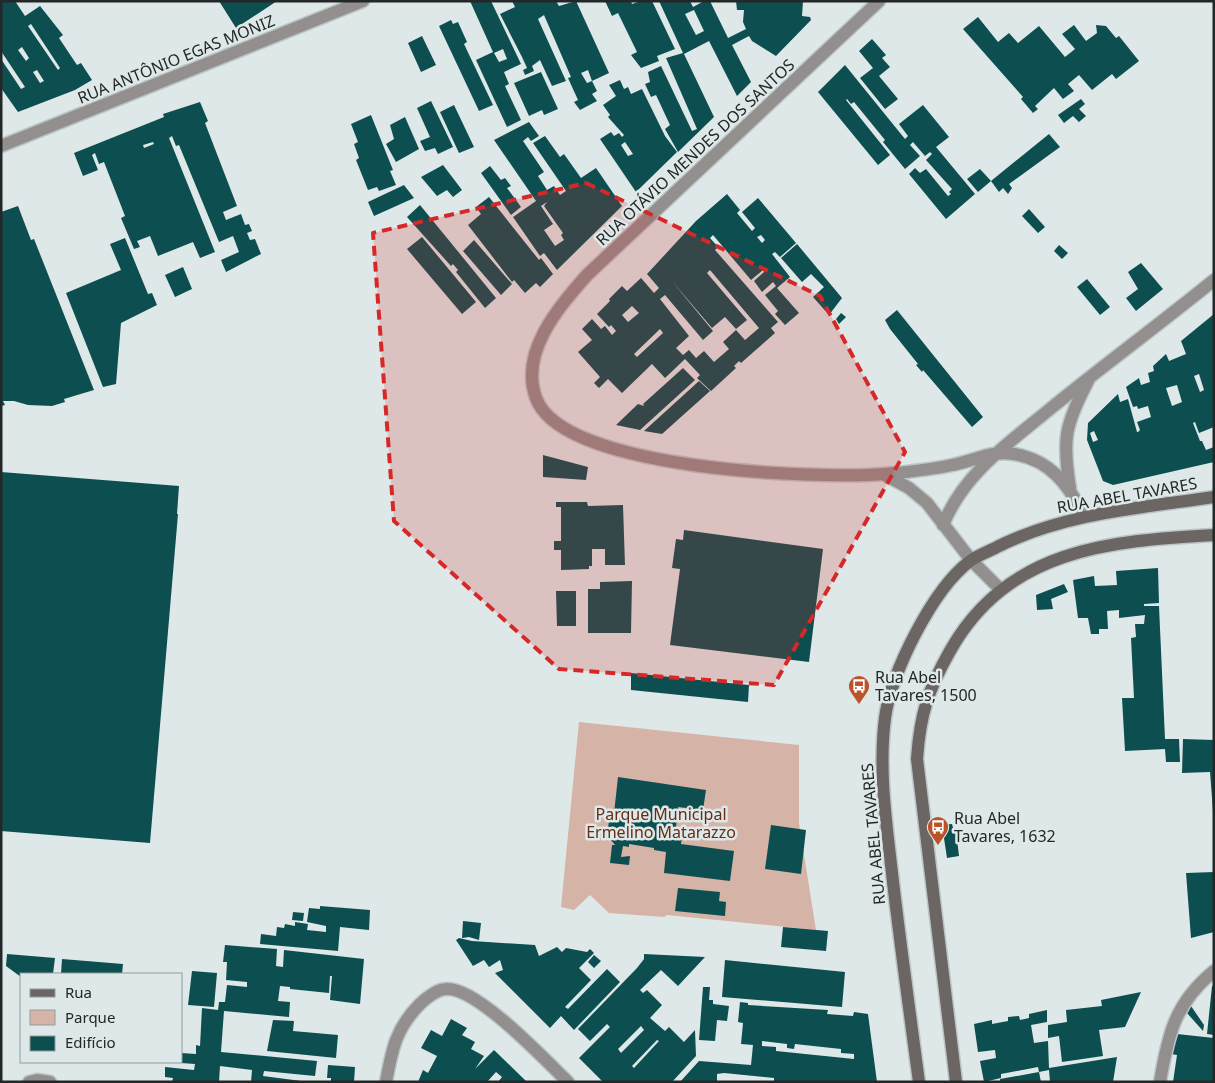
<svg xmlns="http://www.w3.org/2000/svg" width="1215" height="1083" font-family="'Noto Sans',sans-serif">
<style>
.green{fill:#d6b3a7}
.building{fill:#0d4f50;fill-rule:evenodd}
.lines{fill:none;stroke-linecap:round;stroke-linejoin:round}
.street-casing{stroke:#bcc5c5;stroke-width:15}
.secondary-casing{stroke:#bcc5c5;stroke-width:15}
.street{stroke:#928f8e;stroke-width:12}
.secondary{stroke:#6b6664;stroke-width:12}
.marked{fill:#d62828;fill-opacity:0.2;stroke:#d62828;stroke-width:4;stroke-dasharray:10 6;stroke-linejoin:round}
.labels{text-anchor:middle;stroke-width:5;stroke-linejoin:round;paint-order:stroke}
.street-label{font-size:16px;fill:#232727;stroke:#dee8e8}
.poi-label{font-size:16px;fill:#232727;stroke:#dee8e8;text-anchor:start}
.park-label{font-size:16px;fill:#662c15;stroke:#dee8e8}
</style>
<rect width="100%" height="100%" fill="#dee8e8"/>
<path class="green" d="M579,722l220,23v78l17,107 -149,-15 -3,2 -55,-4 -19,-18 -16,15 -13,-3z"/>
<path class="building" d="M1,1h14l10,15 15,-10 23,29 -4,3 18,27 4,-2 11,17 -17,10 -57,22 -17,-24v-29l20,30 4,-2 -24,-36zM31,24l29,44 -2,2 -30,-44zM22,47l7,11 -3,3 -8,-11zM37,70l7,11 -4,2 -7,-11z
M219,1h58l-41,27z
M470,1h21l30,63 -17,8 5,12 -4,2 16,34 -14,7 -31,-67 17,-8zM503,49l4,10 -8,3 -5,-9z
M512,1h44l3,5 17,-5 33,72 -17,8 -4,-11 -7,3 6,10 5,-2 5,10 -5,3 5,7 -17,9 -6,-8 4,-2 -10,-22 3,-1 -27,-62 -6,4 28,62 -14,5 -12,-26 -8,6 2,5 -9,4 -2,-5 4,-2 -5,-11 -22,-43 15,-7z
M605,1h26l1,3 9,-3h11l23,48 -18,7 2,5 -18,7 -10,-13 6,-3 -19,-39 -6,3z
M659,1h31l3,6 11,-6h6l18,37 18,-9 -3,-7 1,-12h-7l-1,-9h67l-1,15 8,1 1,3 -35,36 -24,-15 -3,-5 -17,9 19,37 -14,14 -28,-55 -25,13 30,63 -36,35 -13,-23 5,-4 -14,-30 -5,2 -6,-13 5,-2 -2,-10 13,-6 31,65 5,-2 -31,-71 17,-5zM694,10l10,21 -8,4 -11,-21z
M978,17l20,25 11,-9 9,10 21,-17 26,31 10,-8 -13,-15 12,-9 12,16 11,-8 -1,-8 10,1 10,12 3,-2 20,25 -23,18 -4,-5 -20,16 -13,-15 -11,9 6,7 -11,8 -9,-11 -19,18 3,3 -5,4 -12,-14 2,-2 -60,-68z
M451,20l2,4 5,-2 9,20 -3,2 29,61 -14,6 -40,-85z
M422,36l14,29 -15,7 -13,-29z
M872,39l14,16 -4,3 8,9 -11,9 19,23 -13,10 -25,-31 13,-10 -14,-17z
M845,65l60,74 3,-3 -9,-12 24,-19 26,32 -13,10 39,47 -29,25 -37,-45 6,-6 5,5 6,-4 22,27 3,-2 -2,-2 3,-3 -26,-29 6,-6 -2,-2 -5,4 -12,-14 -3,3 10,11 -15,13 -22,-27 2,-2 -31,-38 -3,2 -4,-5 -1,1 44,55 -12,10 -60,-73z
M541,72l17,37 -14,6 -2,-5 -13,6 -15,-33z
M620,80l4,9 4,-2 3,7 11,-5 23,47 12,16 -41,40 -36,-53 11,-7 3,4 5,-3 3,4 2,-2 -16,-18 2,-2 -7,-10 13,-9 -7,-11zM625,142l8,12 -5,2 -7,-11z
M1081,99l4,5 -6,5 7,7 -7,6 -6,-6 -9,7 -6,-8z
M431,101l22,46 -15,7 -3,-6 -10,3 -5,-10 10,-4 -13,-29z
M200,102l8,19 -3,2 32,83 -14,6 3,8 15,-6 4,11 4,-1 3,7 -5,2 3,7 5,-1 6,15 -35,18 -5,-12 18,-8 -6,-16 -14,6 -40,-97 -3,1 -4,-10 -3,2 46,114 -15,6 -7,-16 -35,14 -8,-20 -13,5 3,6 -6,2 -13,-31 4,-2 -21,-54 -5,2 -4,-11 -3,2 6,15 -15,6 -9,-23 90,-36 -1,-3zM153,142l1,2 -10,4 -1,-3z
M454,105l20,42 -15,6 -19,-41z
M371,115l22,55 -3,1 6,14 -17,6 -2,-4 -9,3 -12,-30 3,-2 -5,-14 4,-2 -7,-18z
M405,117l14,32 -23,13 -10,-18 8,-5 -4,-14z
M529,122l10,14 -8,5 -3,-4 -5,4 21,31 -6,4 9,14 7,-4 6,9 6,-4 -33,-48 12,-7 15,21 4,-3 17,24 15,-10 26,38 -65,64 -13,-17 -4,3 -27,-39 23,-16 -42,-61zM547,202l-3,4 19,27 -2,2 3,5 -9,6 -11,-16 9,-6 -12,-18z
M1049,134l11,13 -51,37 3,4 -4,6 -5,-6 -4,4 -8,-11 -13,11 -11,-13 13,-10 11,12z
M443,165l19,25 -9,7 -6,-7 -10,6 -16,-19z
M490,166l11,14 4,-2 6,8 -4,2 14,19 -10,8 -30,-42z
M404,185l10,13 -40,18 -6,-14z
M727,194l13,16 -3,3 15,18 3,-3 -13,-16 16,-14 38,45 -16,14 -5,-5 -3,2 18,23 -13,11 22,25 -14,12 -10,-11 3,-3 -13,-16 11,-9 -3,-4 -11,10 -8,-11 10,-9 -1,-2 -12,10 -38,-45 -3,3 8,9 -3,3 63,72 -7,6 4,5 -34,30 -2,-2 -5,5 2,2 -25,23 -14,-13 3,-3 -15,-16 -20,19 -13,-14 -30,29 -14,-14 -9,9 -5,-5 6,-6 -22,-25 14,-12 -10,-11 10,-10 9,10 4,-3 7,9 4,-4 -5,-6 -2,2 -12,-13 13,-13 -1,-2 13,-13 5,5 14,-13 13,15 5,-5 -12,-14 49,-53zM761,235l4,5 -3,3 -5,-6zM710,270l49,58 -14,12 -9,-10 -13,12 6,7 -15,13 -10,-11 -8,7 -7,-8 -6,5 -7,-7 13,-12 -29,-37 5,-4 38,45 10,-9 -42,-51 41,48 13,-11 11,12 11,-9 -40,-47zM632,306l7,7 -11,9 -6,-7zM660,329l3,4 -26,24 -3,-3z
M489,197l50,63 2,-2 12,16 -13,13 -4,-4 -11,10 -11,-13 -2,2 -44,-57 13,-11 -5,-7z
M420,205l76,93 -11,10 -29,-36 2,-2 -5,-6 -2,2 -44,-49z
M18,206l13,34 3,-1 60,151 -30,9 1,3 -13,4 -24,-1 -14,-4h-11l2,4 -4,1v-194z
M1029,209l16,18 -7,6 -16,-17z
M422,237l54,65 -14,12 -55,-65z
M125,238l23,56 4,-1 5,12 -36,18 -5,61 -13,3 -37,-94 55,-23 -11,-26z
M474,240l38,44 -11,11 -38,-44z
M797,244l45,54 -13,17 -16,-18 11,-10 -13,-13 -9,8 -21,-24z
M1059,245l9,8 -6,6 -8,-8z
M1141,263l22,26 -27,22 -10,-13 12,-9 -10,-17z
M183,267l9,22 -17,8 -10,-22z
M1087,279l23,28 -10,8 -23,-28z
M897,310l86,107 -11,10 -49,-57 -1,2 -6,-7 2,-1 -28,-35 -5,-9z
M841,313l5,4 -7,7 -3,-5z
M1214,314v113l-15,6 -4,-11 -2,1 7,18h2l4,9 8,-3v15l-101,23 -10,-4 -16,-41 1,-17 30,-29 2,8 8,-3 9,33h1l2,-2 -3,-8 14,-5 -3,-11 -10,3 -1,-3 -4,1 -7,-20 13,-9 2,7 9,-3 -2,-9 6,-2 -1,-5 13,-12 3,7 17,-7 -5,-13zM1199,374l5,16 -4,2 -6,-16zM1177,385l5,17 -10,4 -6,-18zM1094,431l4,9 -5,2 -3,-9z
M683,368l12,12 -55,50 -24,-5 22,-21 6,2 -1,-2z
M699,381l11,10 -48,43 -18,-3z
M543,455l45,12 -2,13 -43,-3z
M1,472l178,14 -2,28h1l-28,329 -149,-12z
M556,502h31l1,4 35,-1 2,60h-20v-16h-13v17h-3v3l-28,1v-20h-7v-9h7v-34h-5z
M684,530l139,19 -14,113 -139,-17 10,-76 -8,-1 4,-29 7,1z
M1158,568l1,35 -15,1v2h15l6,133h14l1,23h-14l-1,-13 -40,2 -3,-53h12l-3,-60 5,-1 -1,-13h9l1,-9 -26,3v-8l-12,1 1,18h-9v5h-8l-3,-16h-10l-5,-38 21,-4 1,10 22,-1 -1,-14z
M632,581l-1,52h-43v-44h12v-7z
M1064,584l4,8 -17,7 2,10 -16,1 -1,-15z
M556,591h20v35h-19z
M631,673l118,12 -1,17 -117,-12z
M1183,739l31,1v84l-4,-52 -28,1z
M618,777l88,13 -3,20 -25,-3 -2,21 7,1 -2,15 53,7 -4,30 -66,-8 2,-21 -12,-2v-2l-25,-4v3l-6,-1 -2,11 9,-1 -1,9 -19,-2 2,-18h3l-8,-10 2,-14 4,1z
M952,824l2,7h2l3,25 -12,2 -5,-33z
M771,825l35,5 -5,44 -36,-5z
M1214,872v60l-23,6 -5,-65z
M678,888l42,4 -1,9 7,1 -1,14 -50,-5z
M320,906l50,4 -1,20 -29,-3 -2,24 -78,-7 1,-10 15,2 1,-9 7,1 1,-4 10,2v-4l13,2 -1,6 19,2v-6l-19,-4 2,-14 11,1z
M293,912l11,1 -1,8 -11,-1z
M463,921l18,2 -2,17 -10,-3 -7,1z
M783,927l45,4 -2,20 -45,-4z
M459,938l13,3 63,4 4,11 18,-9 5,5 4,-4 21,4 3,-3 4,4 -15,15 12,12 -26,27 3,2 39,-40 13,13 -46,48 -13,-14 -11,12 -55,-55 8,-3 -3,-10 -11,7 -5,-7 -11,6 -17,-26z
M225,945l52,4 -1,17 7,1 1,-17 80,9 -4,45 -30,-4 2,-24h-2l-1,17 -39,-4v-2l-10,-1 -2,15 12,1 -1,15 -65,-6 -3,41 96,9 -2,15 -51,-5 -1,5 46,6h-58l1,-12 -32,-4 -1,16h-47l1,-4 -8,-1v-10l29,3 1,-6 -14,-1v-10l15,1v-9l4,1 2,-38 16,2 1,-8h6l2,-17 20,2v-5l-21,-2 1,-18h-4z
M7,954l48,4 -2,16h-32v3l-15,-11z
M644,954l61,3 -27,29 -17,-16 -21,20 3,3 4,-3 15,15 -12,13 15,13 4,-4 15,15 11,-12 1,26 -24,26h-69l-24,-24 31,-31 -3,-3 -17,17 -12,-12 59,-61 7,-9zM641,1026l3,4 -23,23 -3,-4zM657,1040l2,1 -25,27 -2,-2z
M594,955l7,6 -7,7 -6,-6z
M62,959l61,5 -1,10h-61z
M725,960l120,12 -3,35 -120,-10z
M192,971l25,2 -3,34 -26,-2z
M1212,986h2v49l-7,-1z
M703,987h7l-1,13h4v4l16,2 -2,15 -10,-1 -2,21 -16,-1z
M1141,992l-16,35 -26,3 4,26 -41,6 -3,-26 -11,2v-13l19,-3 -1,-12 36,-4 -1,-6z
M740,1002l8,1v2l80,5 -1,4 26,2 1,-4 14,2 9,68h-103v-4l-50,-5 -7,1v8h-37l19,-21 52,4 2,-20 -12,-1 2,-21 -5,-1zM762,1041l25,3v4l7,1 1,-5 46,5v4l13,1v5l-78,-8v-4l-14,-1z
M1191,1006l13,19 -1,6 -16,-18z
M1047,1010v12l-16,3 3,18 14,-2 1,27 68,-11 -4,25h-63l-1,-12 -10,2 -1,-5 -37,7v4l-17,4 -4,-21 16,-3 -1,-8 -17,2 -4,-28 18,-4v4l16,-3v-4l11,-1 1,4 9,-2v-4z
M451,1019l16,9 -5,7 13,7 -4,7 13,7 -9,13 19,-19 33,32h-29l4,-5 -6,-5 -9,10h-69l5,-12 5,3 9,-17 -16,-8 10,-18 11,6z
M273,1020l21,1 -1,10 45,4 -2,23 -69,-7z
M1177,1034l37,4v44h-41l4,-27 -6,-1z
M328,1065l27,2 -1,15h-23v-4h-4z
M1039,1072l2,10h-41v-3z"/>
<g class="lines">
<g class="street-casing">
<path id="street" d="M879,1l-292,274c-28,32 -68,77 -51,123 26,73 282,81 349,76 22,-2 45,-4 67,-9 21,-4 40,-15 62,-11 37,6 54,31 71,62
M1,146l362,-145
M883,474l26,14 18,15 44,57 29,29
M1070,488c-8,-49 -5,-63 18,-107
M943,525c21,-52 66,-82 107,-116 54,-44 110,-85 164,-129
M29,1082l8,-2 13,2
M386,1082c6,-33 10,-54 34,-78 6,-6 18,-15 26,-15 30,-3 99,71 122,93
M1160,1082c8,-48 15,-79 54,-111"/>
</g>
<g class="secondary-casing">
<path id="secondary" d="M919,1082c-9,-67 -18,-133 -26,-200 -6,-55 -15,-109 -8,-164 6,-46 48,-129 85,-157 8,-6 20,-10 29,-15 67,-33 141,-38 215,-49
M956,1082l-39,-323c3,-45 11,-69 33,-108 57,-102 158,-110 264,-116"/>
</g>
<use href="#street" class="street"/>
<use href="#secondary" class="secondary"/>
</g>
<path class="marked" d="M586,183l234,113 85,156 -131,233 -215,-16 -165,-148 -21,-288z"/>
<defs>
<g id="bus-pin" transform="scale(1.125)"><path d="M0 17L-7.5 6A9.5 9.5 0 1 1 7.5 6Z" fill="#ba532a" stroke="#dee8e8"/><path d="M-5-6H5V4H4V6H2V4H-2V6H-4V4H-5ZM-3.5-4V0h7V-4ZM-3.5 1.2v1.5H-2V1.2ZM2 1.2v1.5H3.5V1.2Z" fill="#fff"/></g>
</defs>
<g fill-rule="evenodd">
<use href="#bus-pin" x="859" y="686"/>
<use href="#bus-pin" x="938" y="827"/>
</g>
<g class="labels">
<g class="street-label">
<text transform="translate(176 59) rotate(-22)" y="6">RUA ANTÔNIO EGAS MONIZ</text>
<text transform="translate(695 152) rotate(-43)" y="6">RUA OTÁVIO MENDES DOS SANTOS</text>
<text transform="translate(1127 495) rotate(-10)" y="6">RUA ABEL TAVARES</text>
<text transform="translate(873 834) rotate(-95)" y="6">RUA ABEL TAVARES</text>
</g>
<g class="poi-label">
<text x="875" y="683">Rua Abel<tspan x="875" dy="18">Tavares, 1500</tspan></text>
<text x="954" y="824">Rua Abel<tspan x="954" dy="18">Tavares, 1632</tspan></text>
</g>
<g class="park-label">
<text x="661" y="820">Parque Municipal<tspan x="661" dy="18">Ermelino Matarazzo</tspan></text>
</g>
</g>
<rect width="1215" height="1083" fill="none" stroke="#232727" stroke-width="5"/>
<rect x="20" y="973" width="162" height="90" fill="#dee8e8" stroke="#939b9b"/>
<rect x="30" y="989" width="25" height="8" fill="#6b6664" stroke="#939b9b"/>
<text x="65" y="998" font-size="15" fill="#232727">Rua</text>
<rect x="30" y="1010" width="25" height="15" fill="#d6b3a7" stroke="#939b9b"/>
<text x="65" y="1023" font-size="15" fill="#232727">Parque</text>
<rect x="30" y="1036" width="25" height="15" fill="#0d4f50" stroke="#939b9b"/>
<text x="65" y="1048" font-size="15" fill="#232727">Edifício</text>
</svg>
